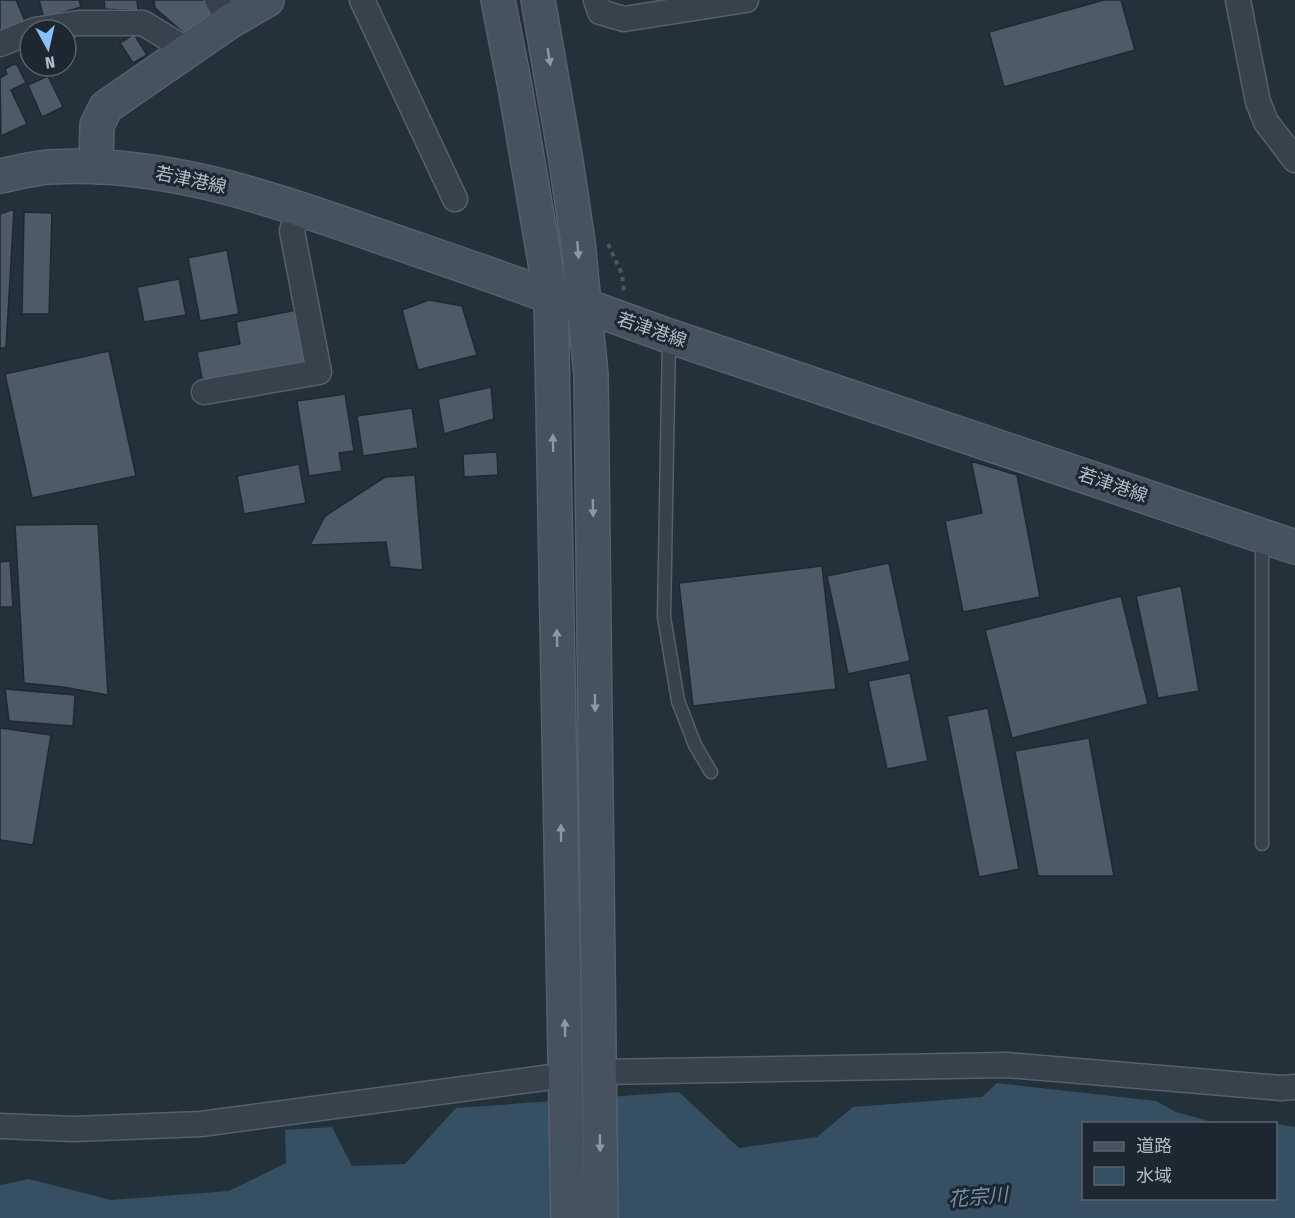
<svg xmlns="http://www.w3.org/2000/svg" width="1295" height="1218" font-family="'Fira Sans Condensed','Noto Sans JP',sans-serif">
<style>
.water{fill:#374f62}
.building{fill:#4c5b67;stroke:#1e2933;stroke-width:1.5}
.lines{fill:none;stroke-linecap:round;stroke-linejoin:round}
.lane-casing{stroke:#55606a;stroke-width:15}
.street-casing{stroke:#55606a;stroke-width:27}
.secondary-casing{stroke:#55606a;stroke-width:36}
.path{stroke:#455b5b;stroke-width:4;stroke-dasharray:4.5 4.5;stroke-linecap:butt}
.lane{stroke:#37424c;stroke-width:12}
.street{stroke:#37424c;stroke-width:24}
.secondary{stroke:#45525f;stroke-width:33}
.oneway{fill:#8c98a3}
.labels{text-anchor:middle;stroke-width:6;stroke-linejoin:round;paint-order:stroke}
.street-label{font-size:18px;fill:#b2bdc7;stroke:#1c2731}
.water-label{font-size:20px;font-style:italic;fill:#7392aa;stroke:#1c2731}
</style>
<rect width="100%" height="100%" fill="#23313b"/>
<path class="water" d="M997,1083l159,18 20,11 40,11 -132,1v74h192v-74l19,3v91h-1295v-33l29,-6 82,21 118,-9 57,-28 -1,-33 47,-3 20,39 53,-2 51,-56 223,-16 60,56 78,-11 36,-30 129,-10z"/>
<path class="building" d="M0,0h16l9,21 -25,11z
M39,0h40l2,7 -37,11z
M104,0h33l1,11 -33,-2z
M154,0h56l7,14 -31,21 -31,-27z
M1104,0h17l14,50 -131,37 -15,-55z
M134,34l13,21 -14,8 -13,-20z
M30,45v21h10l-10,5 -11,-21z
M16,63l10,20 -15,7 16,34 -26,12 -1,-58 7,-4 -2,-5z
M48,76l15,31 -21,10 -14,-32z
M14,209l-8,139h-6v-134z
M24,212l28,1 -3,101h-27z
M227,250l12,64 -39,7 -12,-63z
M179,279l7,36 -42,7 -7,-35z
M429,300l33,6 15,49 -59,15 -16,-60z
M296,310l10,55 -103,19 -6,-32 43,-8 -4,-22z
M109,351l27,125 -104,22 -27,-124z
M491,387l3,32 -50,15 -6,-35z
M345,394l9,57 -15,2 3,18 -33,5 -12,-75z
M412,408l6,40 -55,8 -6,-40z
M497,452l1,23 -34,2 -1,-23z
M971,461l46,14 23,122 -77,15 -18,-91 37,-8z
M299,464l7,39 -62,11 -7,-38z
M415,475l8,95 -33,-3 -4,-25 -76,3 15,-29 60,-39z
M98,524l10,171 -45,-8 -39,-4 -9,-158z
M10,561l3,46h-13v-45z
M889,563l21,98 -62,13 -21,-98z
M822,566l14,123 -143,17 -14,-123z
M1181,586l18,105 -41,7 -22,-102z
M1121,596l27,108 -136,34 -27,-108z
M910,673l18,88 -41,8 -19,-88z
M5,689l70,6 -2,31 -64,-5z
M988,708l31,161 -40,8 -32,-161z
M0,728l51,7 -18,110 -33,-5z
M1089,738l25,138h-76l-23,-125z"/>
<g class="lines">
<g class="lane-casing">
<path id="lane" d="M669,338l-5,279 14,84 17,44 16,27
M1262,844v-305"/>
</g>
<g class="street-casing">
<path id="street" d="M217,0l12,22
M362,0l93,199
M596,0l4,12 24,7 122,-19
M1238,0l20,102 8,20 29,38
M35,30l43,-7h65l46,28
M0,44l30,-12
M204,392l115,-20 -27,-141 7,-23
M599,1072l408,-7 274,23 14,-1
M0,1126l74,3 127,-5 365,-49"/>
</g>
<g class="secondary-casing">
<path id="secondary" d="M498,0l17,87 36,210 17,921
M538,0l27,155 13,87 13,133 10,843
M96,167l1,-42 9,-18 123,-85 38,-22
M0,176c16,-3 33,-8 50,-9 111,-7 216,30 320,66 60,21 121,41 181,64l32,8 86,31 626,211"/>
</g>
<path class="path" d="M608,244l14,30 2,17"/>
<use href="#lane" class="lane"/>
<use href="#street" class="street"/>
<use href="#secondary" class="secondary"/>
</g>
<defs><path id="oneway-solid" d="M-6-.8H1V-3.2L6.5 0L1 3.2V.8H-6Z" transform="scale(1.5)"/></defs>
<g class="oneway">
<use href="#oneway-solid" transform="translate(549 57) rotate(81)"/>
<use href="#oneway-solid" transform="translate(578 250) rotate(85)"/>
<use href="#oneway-solid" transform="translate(553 443) rotate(-91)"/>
<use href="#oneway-solid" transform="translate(593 508) rotate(89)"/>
<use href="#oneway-solid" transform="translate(557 638) rotate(-91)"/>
<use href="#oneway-solid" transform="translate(595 703) rotate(89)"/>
<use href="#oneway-solid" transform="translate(561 833) rotate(-91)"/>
<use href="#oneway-solid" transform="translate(565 1028) rotate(-91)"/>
<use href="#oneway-solid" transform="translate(600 1143) rotate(89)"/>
</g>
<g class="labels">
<g class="street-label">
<text transform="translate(191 180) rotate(12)" y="6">若津港線</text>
<text transform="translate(652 330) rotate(19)" y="6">若津港線</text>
<text transform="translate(1113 485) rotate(19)" y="6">若津港線</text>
</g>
<g class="water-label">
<text transform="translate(978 1197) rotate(-5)" y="7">花宗川</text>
</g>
</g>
<rect x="1082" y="1122" width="195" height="78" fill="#1c2731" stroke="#58636d" stroke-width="1.5"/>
<rect x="1094" y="1142" width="30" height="9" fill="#45525f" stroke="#58636d" stroke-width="1.5"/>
<text x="1136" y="1152" font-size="18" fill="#b2bdc7">道路</text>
<rect x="1094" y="1167" width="30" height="18" fill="#374f62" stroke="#58636d" stroke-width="1.5"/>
<text x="1136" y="1182" font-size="18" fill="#b2bdc7">水域</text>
<g transform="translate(48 48) rotate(172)"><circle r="28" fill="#1c2731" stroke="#58636d" stroke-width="1.5"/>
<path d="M0-4.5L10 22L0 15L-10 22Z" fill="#89c1f6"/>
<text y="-9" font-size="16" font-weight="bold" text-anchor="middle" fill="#b2bdc7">N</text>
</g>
</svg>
